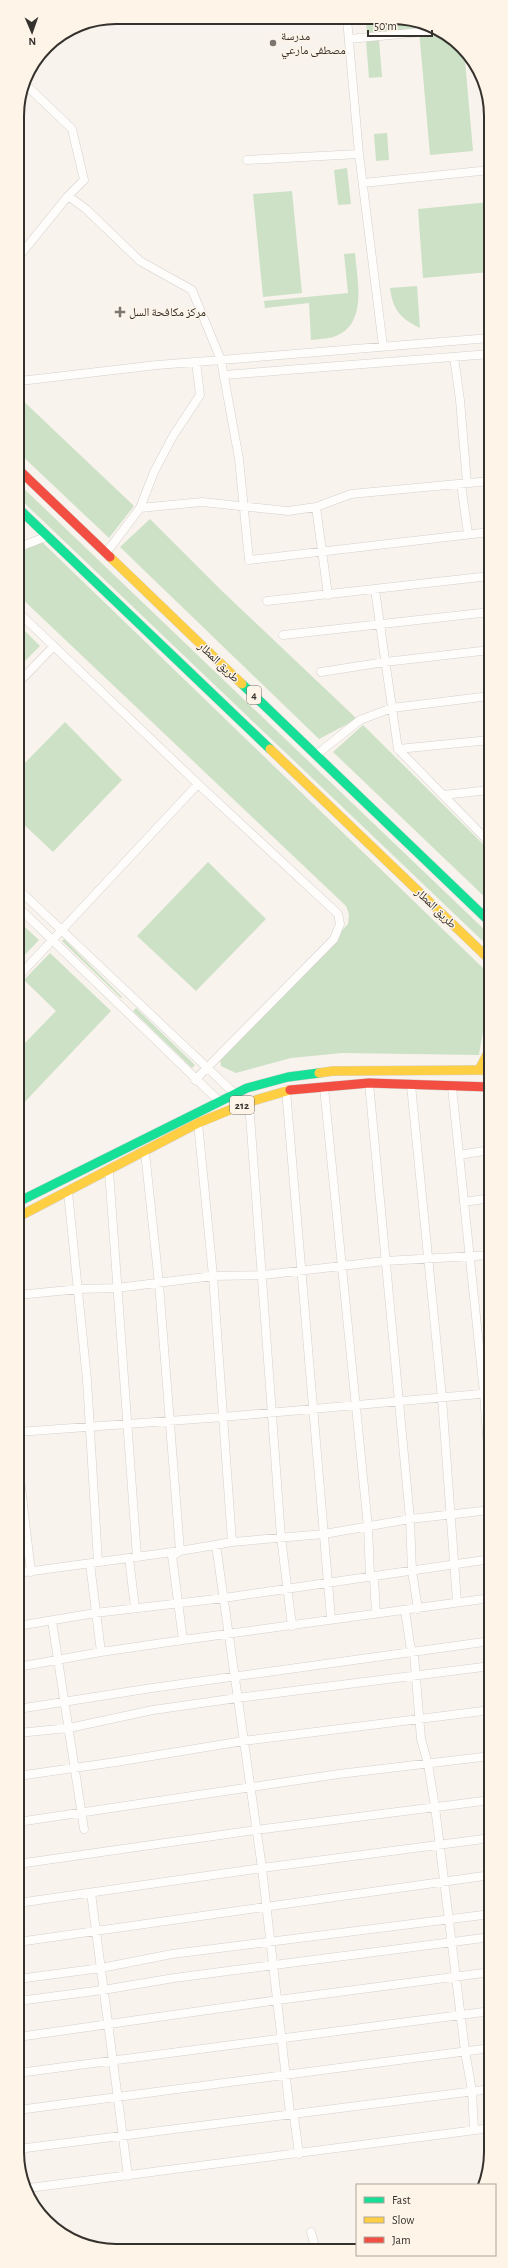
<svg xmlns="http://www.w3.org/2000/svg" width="508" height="2268" font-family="'Alegreya Sans','Noto Naskh Arabic',sans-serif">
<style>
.green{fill:#cce1c6}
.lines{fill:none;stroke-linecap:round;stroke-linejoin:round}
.street-casing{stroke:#d5d0cb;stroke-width:9}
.fast-casing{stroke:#d4d2ce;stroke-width:10}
.slow-casing{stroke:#d4d2ce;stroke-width:10}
.jam-casing{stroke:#d4d2ce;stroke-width:10}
.street{stroke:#fefdfc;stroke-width:8}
.fast{stroke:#16e098;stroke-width:9}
.slow{stroke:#ffcf43;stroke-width:9}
.jam{stroke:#f24e42;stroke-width:9}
.poi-dot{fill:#7a7570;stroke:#fef4e8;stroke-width:1.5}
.labels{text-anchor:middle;stroke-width:3;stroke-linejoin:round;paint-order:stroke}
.shield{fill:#fef4e8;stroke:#716c64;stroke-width:1}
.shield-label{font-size:11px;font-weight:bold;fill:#35312c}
.poi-label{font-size:12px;fill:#35312c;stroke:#fef4e8;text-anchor:start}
.street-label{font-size:12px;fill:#35312c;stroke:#fef4e8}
.rim{fill:none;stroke:#35312c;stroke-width:2}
</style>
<rect width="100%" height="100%" fill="#f9f3ed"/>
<path class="green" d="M366,19c48,0 60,-1 98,30l9,102 -43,4 -11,-125 -52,3z
M379,40l3,37 -13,1 -3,-37z
M387,133l2,27 -13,1 -2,-27z
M347,168l4,36 -13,1 -4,-35z
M292,191l10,102 -39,4 -10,-103z
M490,202v70l-67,6 -5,-69z
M355,253c2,27 13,70 -19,83 -7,3 -17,3 -25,4l-2,-37 -44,5 -1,-7 84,-8 -4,-39z
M417,286l3,42c-20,-10 -27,-18 -30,-40z
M18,396l116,110 -25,32 -92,-87z
M17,482l473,453v13l-473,-452z
M150,519l72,72 135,128 -38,20 -199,-192z
M42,542l442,427c9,27 -1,58 -5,86l-137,-2 -51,5 -55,15 -15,-7 -1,-8 128,-134 1,-10 -3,-8 -329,-312v-43z
M17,623l23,23 -23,23z
M65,722l57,58 -69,72 -36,-34v-47z
M363,725l127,126v51l-157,-150z
M208,862l58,57 -70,72 -59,-55z
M17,920l22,20 -20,21 -2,-2z
M64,939l58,58 -1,1 -59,-57z
M50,953l61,58 -93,98 -1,-69 6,5 33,-34 -32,-31z
M136,1008l59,57 -3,3 -59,-57z"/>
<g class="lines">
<g class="street-casing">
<path id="street" d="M347,19l12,135 24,192
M349,39l93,-9
M247,160l112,-6
M363,183l127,-13
M68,196l18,13 54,52 52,29 29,70 269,-22
M17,259l51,-63 16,-16 -12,-51 -48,-46
M454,357l6,43 7,83
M224,375l266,-21
M17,383l3,-2 137,-16 64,-5 18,99 10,101 241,-28
M461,484l7,50
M316,507l12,88
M140,508l62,-6 86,9 28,-4 35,-13 139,-13
M17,548l31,-12
M106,553l34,-45 14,-36 19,-36 27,-41 -4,-33
M375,590l23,159 92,94
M267,601l223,-25
M17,611l181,173 140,130 2,10 -6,15 -139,141
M283,635l207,-23
M321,672l64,-10 105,-12
M17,684l37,-38
M398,749l92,-9
M316,755l44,-35 32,-12 98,-12
M443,795l47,-5
M17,888l217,205
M17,906l202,195
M17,978l181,-194
M369,1083l41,436 2,52 6,38
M411,1085l31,313 15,204
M324,1087l44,440 2,48 4,3 2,36
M452,1087l32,306 7,99
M286,1090l45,528
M249,1102l32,435 11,89
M198,1123l15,153 19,266
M145,1152l14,132 21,267 -8,5 11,84
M459,1155l31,-5
M109,1171l28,386
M68,1192l19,188 11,182
M464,1202l27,-4
M18,1295l61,-6 38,-1 96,-12 50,-1 122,-14 106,-6
M18,1432l205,-15 268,-24
M18,1462l13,110
M216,1545l46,323 28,245 4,4 5,37
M129,1558l6,50
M90,1564l11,88
M18,1573l162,-22 52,-9 92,-8 86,-15 81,-9
M405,1610l6,41 3,3 7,85 7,25 7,43 30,244 7,40 2,39
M52,1621l32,208
M18,1626l77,-13 129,-15 267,-39
M18,1667l83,-15 82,-12 308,-42
M18,1709l134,-21 339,-47
M18,1733l51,-5 84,-18 84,-12 254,-32
M18,1776l98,-14 127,-21 248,-31
M18,1822l321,-48 152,-18
M18,1864l238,-34 235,-30
M91,1893l37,283
M18,1903l244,-35 229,-30
M18,1942l473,-67
M18,1979l83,-11 71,-14 319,-40
M18,2001l85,-11 71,-12 317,-41
M18,2037l260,-37 213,-28
M18,2073l473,-62
M18,2110l473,-62
M18,2149l473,-60
M29,2188l462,-60
M311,2232l5,18"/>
</g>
<g class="fast-casing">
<path id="fast" d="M17,507l253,242
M242,684l248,238
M18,1202l229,-114 41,-11 31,-4"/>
</g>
<g class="slow-casing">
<path id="slow" d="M110,557l132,127
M270,749l220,211
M479,1070l11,-21
M319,1073l14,-2 157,-1
M18,1217l180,-94 51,-21 41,-12"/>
</g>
<g class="jam-casing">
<path id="jam" d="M17,468l93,89
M290,1090l79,-7 121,4"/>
</g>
<use href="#street" class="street"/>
<use href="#fast" class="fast"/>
<use href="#slow" class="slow"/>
<use href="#jam" class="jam"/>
</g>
<g class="poi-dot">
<circle cx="273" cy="43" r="4"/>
<path d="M118 306h4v4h4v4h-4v4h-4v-4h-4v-4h4z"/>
</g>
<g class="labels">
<g class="shield">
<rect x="247" y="686" width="14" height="18" rx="3"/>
<rect x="230" y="1096" width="24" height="18" rx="3"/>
</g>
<g class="shield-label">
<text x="254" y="699">4</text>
<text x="242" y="1109">212</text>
</g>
<g class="poi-label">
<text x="281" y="40">مدرسة<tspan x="281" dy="14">مصطفى مارعي</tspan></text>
<text x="129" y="316">مركز مكافحة السل</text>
</g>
<g class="street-label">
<text transform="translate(219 662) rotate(44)" y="4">طريق المطار</text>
<text transform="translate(436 908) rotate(44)" y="4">طريق المطار</text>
</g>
</g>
<path d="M0 0H508V2268H0ZM116 24H392A92 92 0 0 1 484 116V2152A92 92 0 0 1 392 2244H116A92 92 0 0 1 24 2152V116A92 92 0 0 1 116 24Z" fill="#fef4e8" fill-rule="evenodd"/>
<path class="rim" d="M116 24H392A92 92 0 0 1 484 116V2152A92 92 0 0 1 392 2244H116A92 92 0 0 1 24 2152V116A92 92 0 0 1 116 24Z"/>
<rect x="356" y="2184" width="140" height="72" fill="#fef4e8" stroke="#aea69d"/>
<rect x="364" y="2197" width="20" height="6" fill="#16e098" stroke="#aea69d"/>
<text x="392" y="2204" font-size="12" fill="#35312c">Fast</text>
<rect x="364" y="2217" width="20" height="6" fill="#ffcf43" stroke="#aea69d"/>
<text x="392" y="2224" font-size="12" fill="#35312c">Slow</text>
<rect x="364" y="2237" width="20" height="6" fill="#f24e42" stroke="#aea69d"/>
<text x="392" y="2244" font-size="12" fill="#35312c">Jam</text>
<g transform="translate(32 32) rotate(178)" stroke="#fef4e8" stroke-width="3" paint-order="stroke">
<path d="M0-3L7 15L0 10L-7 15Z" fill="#35312c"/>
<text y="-6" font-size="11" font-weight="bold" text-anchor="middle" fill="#35312c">N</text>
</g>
<path d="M368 30v6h64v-6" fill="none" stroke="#35312c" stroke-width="2"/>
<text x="374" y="30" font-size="12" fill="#35312c" stroke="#fef4e8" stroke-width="3" paint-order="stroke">50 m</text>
</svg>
